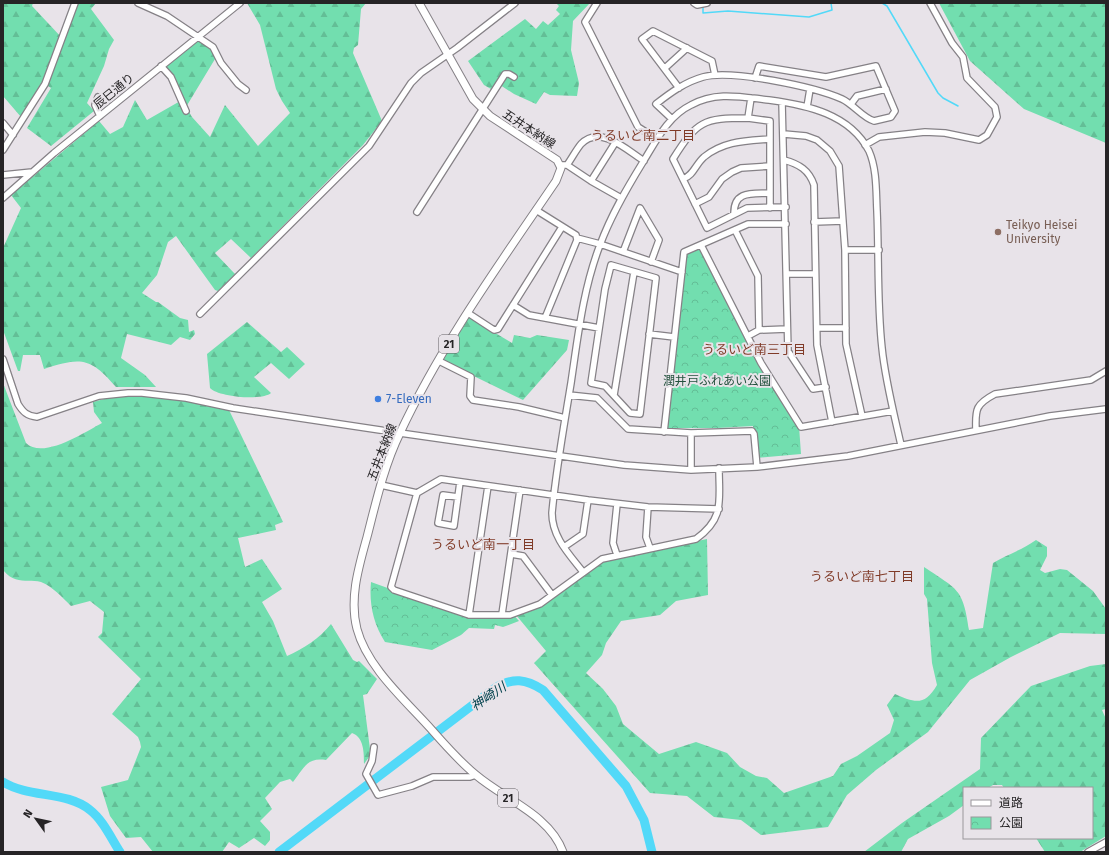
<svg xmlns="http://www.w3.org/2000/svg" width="1109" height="855" font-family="'Fira Sans','Noto Sans JP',sans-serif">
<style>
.forest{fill:url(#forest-firs)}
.park{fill:url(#park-crowns)}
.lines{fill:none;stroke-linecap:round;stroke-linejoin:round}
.stream{stroke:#52d9f8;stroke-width:1.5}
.river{stroke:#52d9f8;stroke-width:9}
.minor-casing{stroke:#858186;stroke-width:8}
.major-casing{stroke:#858186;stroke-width:9}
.minor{stroke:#fff;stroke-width:5.5}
.major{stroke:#fff;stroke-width:7}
.education-dot{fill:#8d6e63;stroke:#e8e3e9;stroke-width:1.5}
.shop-dot{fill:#3f7fe0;stroke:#e8e3e9;stroke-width:1.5}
.labels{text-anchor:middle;stroke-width:4;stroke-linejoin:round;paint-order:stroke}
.shield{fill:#e8e3e9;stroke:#605d60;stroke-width:1}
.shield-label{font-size:11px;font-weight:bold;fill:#262426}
.street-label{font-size:12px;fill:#262426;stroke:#e8e3e9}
.education-label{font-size:12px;fill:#785e54;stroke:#e8e3e9;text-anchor:start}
.park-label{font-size:12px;fill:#23513d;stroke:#e8e3e9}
.shop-label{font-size:12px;fill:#366cbe;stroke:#e8e3e9;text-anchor:start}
.neighbourhood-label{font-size:13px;fill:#803b28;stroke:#e8e3e9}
.water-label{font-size:13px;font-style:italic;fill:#00404c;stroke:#e8e3e9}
</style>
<defs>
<pattern id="forest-firs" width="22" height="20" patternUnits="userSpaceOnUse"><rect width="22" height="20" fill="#72deaf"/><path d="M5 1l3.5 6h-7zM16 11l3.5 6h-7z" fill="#63be96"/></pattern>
<pattern id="park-crowns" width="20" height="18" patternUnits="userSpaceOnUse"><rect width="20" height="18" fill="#72deaf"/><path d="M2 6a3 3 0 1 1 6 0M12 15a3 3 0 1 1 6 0" fill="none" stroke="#63be96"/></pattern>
</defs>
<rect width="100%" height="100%" fill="#e8e3e9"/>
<path class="forest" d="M3,3h30l-1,3 30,32 12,-35h22l-5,6 23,31 -5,9 -5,17 -17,37 7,8 -43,35 -24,-18 24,-40 -9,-6 -21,35 -18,-21z
M247,3h119l-5,6 -3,36 -4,3 -1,5 29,68 -19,24 -112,113 -20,-19 -16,14 20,21 -17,17 -3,-1 -39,-54 -8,6 -11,33 -15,18 14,9h2l22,16 8,2 1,12 5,-2 1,4 -5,6 -10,-3 -9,8 -44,-11 -6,24 24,17 11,12h-40c-26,-30 -35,-30 -72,-18l-4,-14h-17l-3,16h-2l-15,-41v-82l18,-40 -10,-13 88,-74 11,13 13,-7 12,-27 12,20 35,-20 -17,-34 36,-29 13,14 1,8 -29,48 6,10 18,20 15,-32 33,41 32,-33 -8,-12 -6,-12 -16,-64z
M556,3h34l-17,18 -2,29 8,33 -2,13 -27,-1 -6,-3 -8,12 -22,-10 -17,-11 -6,6 -7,-4 -16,-24 57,-42 11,10 7,-8 5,4 12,-11 -4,-4 3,-4z
M939,3h167v140l-82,-34 -54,-48z
M467,318h3l42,25 2,-8 16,3 7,-3 32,5 -2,10 -44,50 -80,-39 -1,-2z
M247,322l34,30 6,-5 18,17 -16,15 -18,-16 -17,14 17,16c-9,8 -53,4 -61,-5l-3,-34z
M3,383l23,60c17,17 59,-11 76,-20l-8,-11 -1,-10c44,-13 92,-3 136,8l54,112 -8,3 1,5 -38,8 7,29 17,-8 20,30 -20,13 11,19 14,35c16,-7 33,-18 44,-32l22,36 4,2 2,-1 18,18 -10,15 -4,1 7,54 -1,8 -5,7c0,-11 0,-27 -12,-31l-26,27c-19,-3 -22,8 -33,22l-3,-3 -10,3 -15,16 7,11 -12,12 10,11v8l-5,6 -11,-8 -15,10 -10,-6 -7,10h-69l-12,-15 -15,1 -16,-22 -9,-29 27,-7 13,-33 -1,-5 -2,-5 -26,-23 29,-35 -43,-42 4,-4 2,-21 -14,-11 -19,5c-9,-9 -18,-19 -30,-24 -13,-4 -25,4 -38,-12z
M707,539l1,56 -32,6 -16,14 -39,6 -15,22 -4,12 -16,18 17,16 13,17 7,18 36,30 37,-12 31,11 13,14 16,9 11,2 17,15 49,-17 8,-12 16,-8 33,-23 4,-13 -7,-15 8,-11c20,9 30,12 42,-9l-5,-22 -5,-64 -3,-5v-27c34,23 39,21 45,63l14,-2 10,-65c15,-9 29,-13 43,-23l11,7v9l-7,14 5,3 15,-4 7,1 26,21 13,18v25l-46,-1 -49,24 -41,23 -42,52 -52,38 -29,25 -19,32 -67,8 -20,-15 -27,-3 -27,-21 -37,-3 -116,-130 12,-12 -30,-36 36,-16 52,-38z
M1106,664v45l-4,1 4,9v117l-26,16h-35l-9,-14h56v-50h-88l-2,-3h-9l-5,3h-24v17l-15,11 -41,23 -7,13h-37l38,-29 78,-54 1,-31 50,-52 59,-20z"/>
<path class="park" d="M698,246l61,118 40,62 2,28 -45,4 -3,-32 -36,2h-50l17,-176z
M371,582l86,31h55l7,8 -16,6 -8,-2 -1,4 -25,-1 -8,7 -29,15 -47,-8c-12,-19 -16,-39 -14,-60z"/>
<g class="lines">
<path class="stream" d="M882,3l5,3 51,87 5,5 15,8
M703,5v8l25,-2 81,6 23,-7 -1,-7"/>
<path class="river" d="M3,782c26,16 64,9 87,28 13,10 21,28 30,42
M279,852l216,-164c18,-11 31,-9 48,2l83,96 18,34 8,32"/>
<g class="minor-casing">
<path id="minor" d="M138,3l29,13 46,31 8,16 17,21 8,6
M597,3l-12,19 53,105 19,12
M694,3l3,2 10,-2
M161,66l10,11 15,34
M665,68l22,-20
M679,88l-37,-49 11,-8 59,30 3,14
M98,97l-3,8 5,11
M751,98l-3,20c-45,0 -51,3 -75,41l34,69 40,-20 39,-1
M782,102l6,249 25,38 13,-2
M851,104l6,-8 29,-7
M807,107l3,-18
M748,118l22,3v87
M672,119l-16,-15c14,-11 29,-22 47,-27 28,-8 112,10 139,22 11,5 21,19 32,22l17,-4 4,-6 -19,-45 -50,11 -67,-11 -4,12
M3,123l10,12
M784,134l22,2 11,4 13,11 9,15 6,84 1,94 16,72
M615,143l-24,38 30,17
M865,145l14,-8 46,-5 20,1 34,7 8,-5 10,-18 -2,-10 -28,-29 -4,-21 -11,-14 -22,-40
M3,150l42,-66 30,-81
M784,160c15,4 25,10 30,25l3,160 15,77
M560,165h7c5,-7 9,-15 14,-21 19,-20 46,6 63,17
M567,165l24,16
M3,175l29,-3
M683,179c11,-4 12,-14 21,-22 20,-16 41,-16 66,-18
M3,198l51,-45 186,-150
M695,204l14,-7 13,-18 10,-7 9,-4 29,-2
M536,210l40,25 1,5 -32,78
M417,212l88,-138h4l5,3
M734,213c0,-23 19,-19 36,-20
M814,222l29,-1
M735,230l23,46 1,54
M577,238l23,6 82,28
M701,245l60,118 40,64 92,-16
M845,250h34
M623,252l17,-44 19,32 -8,22
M611,265l45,13 -16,136 -10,-1 -25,-27 -14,-3 14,-94z
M787,274h28
M513,305l16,10 70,13
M468,313l26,17 4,-1 64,-102
M200,314l169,-168 42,-63 10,-10 36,-25 58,-45
M818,328h28
M649,334l25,3
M748,336l11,-6 28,-1
M3,359l15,45c5,8 9,12 19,13l62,-21 29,-3h14l44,5 47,10 167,25 224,32 67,5 66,-3 91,-11 202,-40 56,-7
M439,361l32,16 -1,19 3,4 46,7 46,11
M569,395l28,3 31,31 63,4 61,-2 2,3 3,33
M614,395l20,-123
M976,430c-1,-21 0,-26 19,-36l96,-14 15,-9
M664,432l20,-180 64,-28h38
M691,470v-37
M381,485l36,8
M458,497l-15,-2 -5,28 16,3 6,-44
M588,500l-147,-21 -24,14 -26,94 3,3 75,25h41l30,-11 62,-45 94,-20c29,-21 23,-38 23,-71
M648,507l-2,30 4,11
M564,547l19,-13 5,-34 60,7 71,2
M511,554l12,2 29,39
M617,555l-4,-12 4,-39
M583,572c-14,-18 -31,-35 -31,-59 4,-44 12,-87 19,-130 7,-47 12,-94 29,-138 11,-30 27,-57 43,-83 13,-21 25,-46 48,-57 25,-14 50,-8 78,-5 38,5 81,14 100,51 8,18 7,41 8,60 2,46 0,92 5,137 3,31 12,66 19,97
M502,614l18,-124
M469,615l19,-129
M374,747l-2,14 -6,13 12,21 34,-9 21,-9h37l6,-2
M1088,852l18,-10"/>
</g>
<g class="major-casing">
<path id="major" d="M419,3l54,96 17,17 67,44 4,8 -5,13c-55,81 -114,162 -156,252 -16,33 -24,69 -33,104 -8,29 -18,61 -10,92 10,38 48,71 74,100 14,16 29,33 45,46 28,24 74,40 87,77"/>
</g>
<use href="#minor" class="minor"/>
<use href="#major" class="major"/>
</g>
<circle class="education-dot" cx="998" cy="232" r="4"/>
<circle class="shop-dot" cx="378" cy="399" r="4"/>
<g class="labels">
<g class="shield">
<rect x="439" y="335" width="20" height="18" rx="3"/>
<rect x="498" y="789" width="20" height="18" rx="3"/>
</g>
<g class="shield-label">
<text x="449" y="348">21</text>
<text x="508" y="802">21</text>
</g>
<g class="street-label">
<text transform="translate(114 91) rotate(-39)" y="4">辰巳通り</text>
<text transform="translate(529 129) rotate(33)" y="4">五井本納線</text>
<text transform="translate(382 452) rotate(-69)" y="4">五井本納線</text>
</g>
<g class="education-label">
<text x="1006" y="229">Teikyo Heisei<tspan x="1006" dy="14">University</tspan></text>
</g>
<g class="park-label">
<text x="717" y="385">潤井戸ふれあい公園</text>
</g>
<g class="shop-label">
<text x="386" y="403">7-Eleven</text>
</g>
<g class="neighbourhood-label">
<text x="643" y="140">うるいど南二丁目</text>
<text x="754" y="354">うるいど南三丁目</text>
<text x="483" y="549">うるいど南一丁目</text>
<text x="862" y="581">うるいど南七丁目</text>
</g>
<g class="water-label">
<text transform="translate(488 696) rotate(-34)" y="5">神崎川</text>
</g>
</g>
<rect width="1109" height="855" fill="none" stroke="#262426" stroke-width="8"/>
<rect x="963" y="787" width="130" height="52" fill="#e8e3e9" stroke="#9a979b"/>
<rect x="971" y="800" width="20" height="6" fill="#ffffff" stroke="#9a979b"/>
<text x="999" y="807" font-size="12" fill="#262426">道路</text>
<rect x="971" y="817" width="20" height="12" fill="url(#park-crowns)" stroke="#9a979b"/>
<text x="999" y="827" font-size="12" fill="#262426">公園</text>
<g transform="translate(36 819) rotate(303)" stroke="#e8e3e9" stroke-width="3" paint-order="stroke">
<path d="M0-3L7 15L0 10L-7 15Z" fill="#262426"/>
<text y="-6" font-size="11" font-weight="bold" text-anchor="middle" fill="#262426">N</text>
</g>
</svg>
